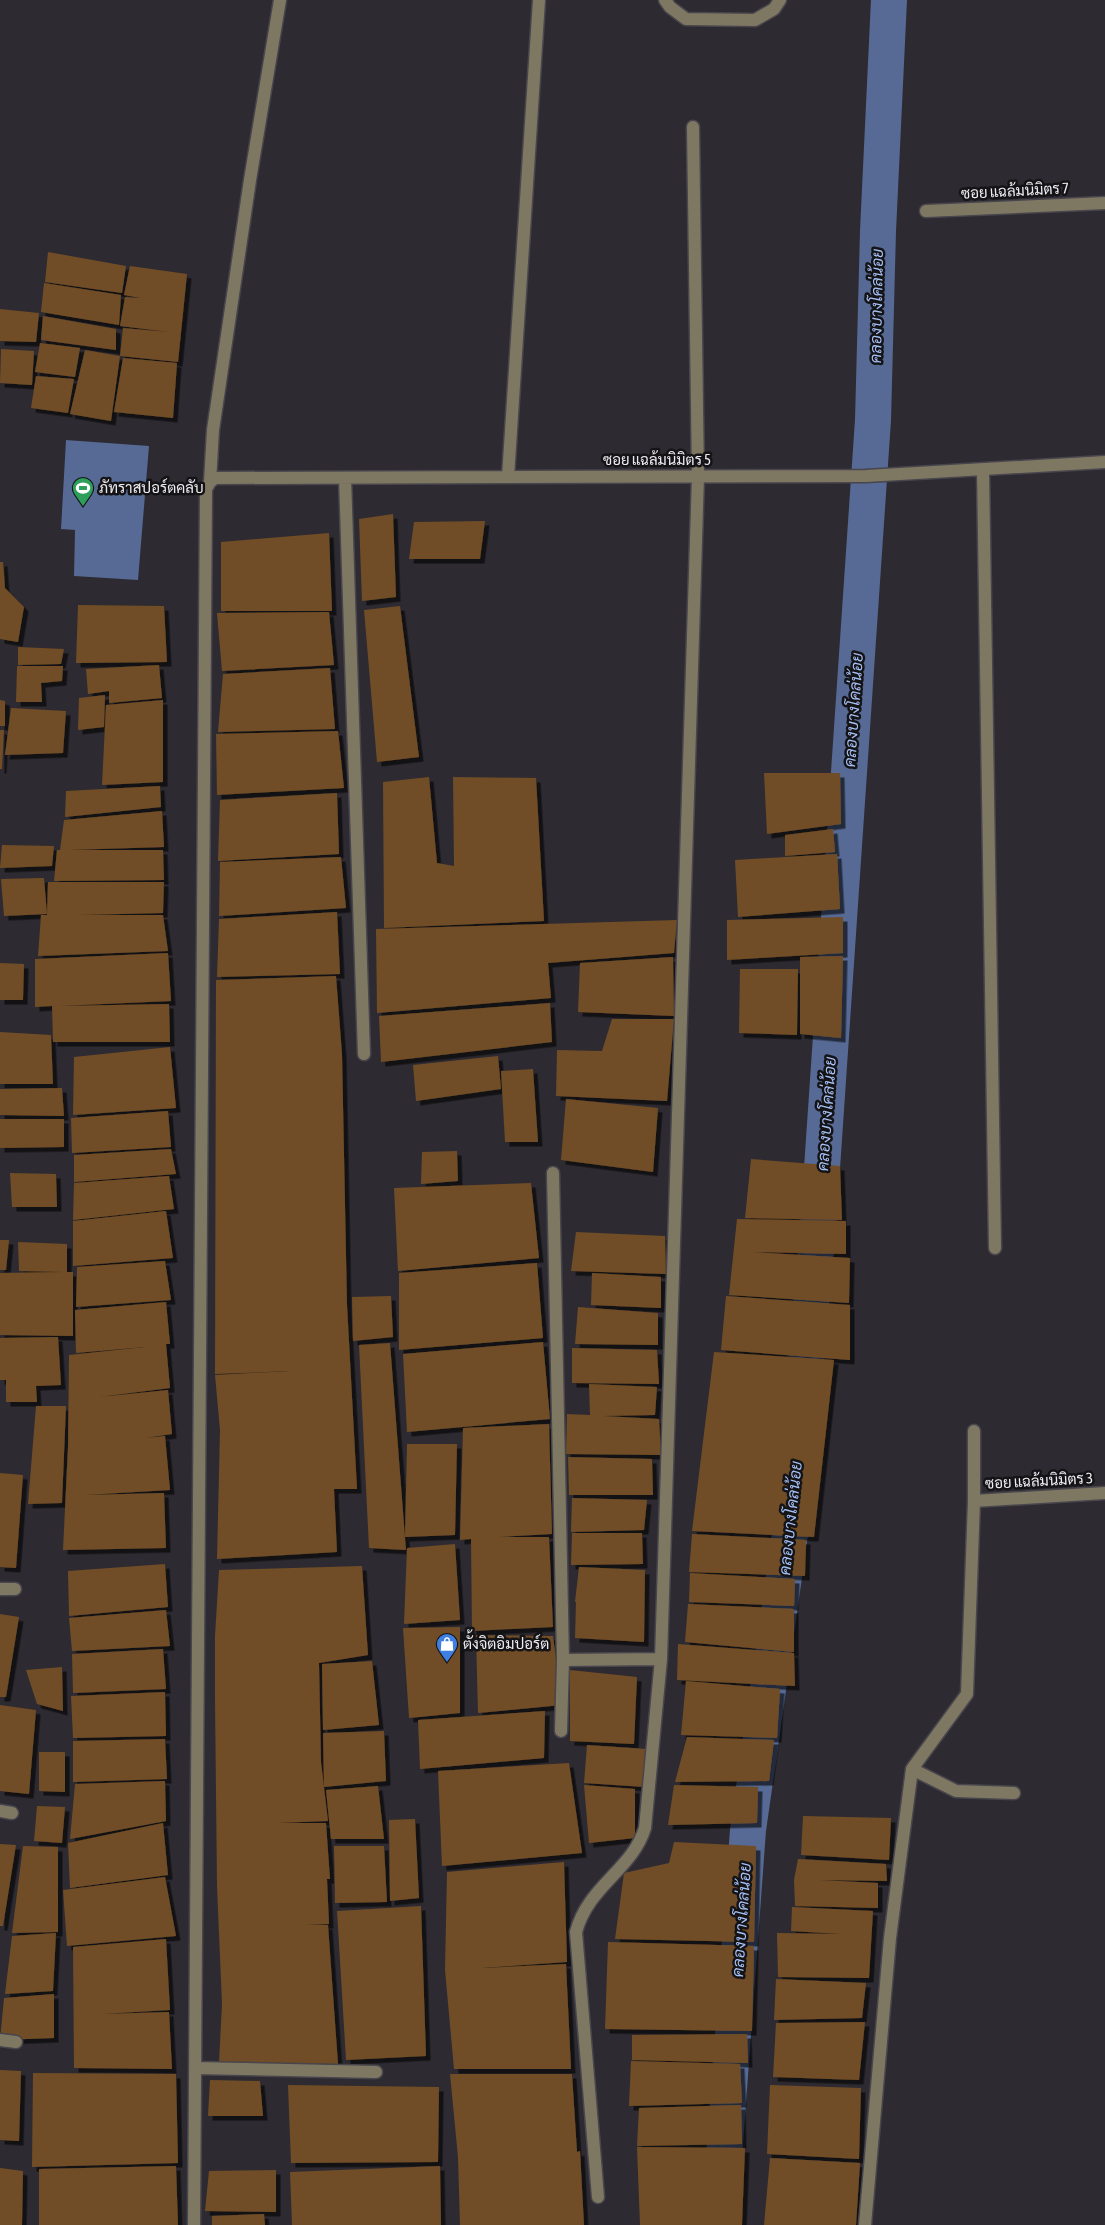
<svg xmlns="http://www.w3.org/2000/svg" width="1105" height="2225" font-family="'Asap Condensed',Sarabun,sans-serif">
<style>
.water{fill:#566a95}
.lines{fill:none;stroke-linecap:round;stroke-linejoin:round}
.canal{stroke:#566a95;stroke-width:36}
.building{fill:#704d26;filter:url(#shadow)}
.minor-casing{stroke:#48454c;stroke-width:15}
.minor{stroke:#7e7863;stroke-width:12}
.labels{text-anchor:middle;stroke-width:5;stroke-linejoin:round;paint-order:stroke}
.street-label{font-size:15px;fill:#eeecf1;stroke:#141316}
.poi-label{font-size:15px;fill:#eeecf1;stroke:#141316;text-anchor:start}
.water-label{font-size:16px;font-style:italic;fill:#a7c1f7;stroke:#141316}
</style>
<defs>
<filter id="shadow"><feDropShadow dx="4.5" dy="4.5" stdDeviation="0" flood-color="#0009"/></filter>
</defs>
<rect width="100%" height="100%" fill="#2d2a31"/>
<path class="water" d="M66,440l83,6 -11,134 -64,-4 1,-46 -14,-1z"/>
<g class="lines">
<path class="canal" d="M802,1408l16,-181 55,-807 5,-189 11,-231
M719,2225l29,-395 43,-303 4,-41"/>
</g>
<path class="building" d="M48,252l78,14 -4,27 -77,-11z
M130,266l57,8 -9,88 -58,-6 -9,65 -41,-7 15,-64 35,6 3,-28 46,4 -49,-6 5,-29 16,1 -17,-3z
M44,283l77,12 -2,30 -78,-13z
M0,309l39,4 -3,29 -36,-1z
M43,316l73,13v21l-75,-10z
M40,343l40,5 -5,29 -40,-5z
M1,349l33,2 -2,34 -32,-2z
M123,358l54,5 -4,55 -59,-6z
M36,376l38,3 -6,34 -37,-5z
M393,514l3,83 -34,4 -3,-82z
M485,521l-5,38h-71l5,-37z
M329,533l3,78h-111v-69z
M0,562h3l2,26 19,19 -6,35 -18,-3z
M78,605l86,1 3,56 -91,1z
M400,606l19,151 -42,5 -13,-152z
M329,612l5,53 -112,6 -5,-58z
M18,647l46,2 -3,15 -43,1z
M159,665l3,33 -53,5v-12l-21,3 -2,-25z
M17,666h46l-1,15 -21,2 1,19h-26z
M330,668l5,61 -117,3 5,-58z
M105,695l-1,32 -26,3 1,-32z
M0,700l5,1v25h-5z
M163,700v82l-61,3 4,-80z
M11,708l55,3 -3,42 -58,2z
M0,730h4l-2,39h-2z
M338,731l6,57 -127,7 -1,-61z
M764,773h76l1,51 -74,10z
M429,777l8,86 17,3 -1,-89 83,1 8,143 -160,7 -1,-146z
M160,786l1,21 -96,10 1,-26z
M337,793l2,61 -121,7 2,-61z
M162,811l2,36 -95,3h94l1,30 -110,1 3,-31h3l4,-30z
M833,829l2,23 -50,4v-21z
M2,845l52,1 -2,20 -52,2z
M837,854l3,55 -102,8 -3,-57z
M341,857l5,51 -127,8 1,-54z
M44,878l3,36 -43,2 -3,-37z
M48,882h116l-1,31 -84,2h84l5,36 -130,5 3,-41h6z
M337,912l3,62 -123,3 2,-58z
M843,917v36l-116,7v-40z
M677,920l-3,33 -126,10 3,35 -174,15 -1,-84z
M168,953l3,48 -112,5 110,-2 1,38h-117l-1,-36 -17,1v-48z
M843,956l-2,82 -41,-4v-77z
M673,957l1,59 -96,-4 2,-49z
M0,963l24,1 -1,36h-23z
M740,969h58l-1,66 -58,-2z
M336,976l6,78 5,251 10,184h-23l3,63 -120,7 3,-129 -5,-55 76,-4 -76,3 1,-394z
M550,1003l2,39 -171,20 -2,-46z
M612,1019h62l-7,82 -111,-5 1,-46 45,1z
M0,1032l51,3 2,49h-53z
M170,1047l6,61 -103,7 1,-58z
M498,1056l3,33 -85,12 -3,-36z
M533,1069l5,73h-33l-4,-71z
M62,1088l2,28 -64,-1v-26z
M566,1099l92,9 -5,64 -92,-12z
M168,1111l3,36 -99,6 -1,-35z
M0,1119h64v28l-64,1z
M171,1149l5,25 -102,8v-27z
M457,1151l1,30 -37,3 1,-32z
M751,1159l89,7 2,54 -97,-2z
M10,1173l46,1 1,33h-45z
M169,1176l5,33 -101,11 1,-37z
M531,1183l8,75 -141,13 -4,-83z
M166,1211l7,47 -100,8v-45z
M737,1219l109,2v33l-94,-2 98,6 -1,45 -120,-8z
M576,1232l89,4 1,38 -95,-3z
M0,1240h9l-3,30h-6z
M18,1242l49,2v28h6v64l-73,-1v-62l63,-1 -44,-1z
M165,1261l6,39 -95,7 1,-40z
M537,1263l6,75 -144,12v-77z
M592,1273l69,4v31l-70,-3z
M391,1296l2,41 -40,4 -1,-44z
M726,1296l124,9v55l-129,-10z
M166,1302l4,42h-4l4,44 -71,9 69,-7 4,44 -27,4 20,-2 5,54 -85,5 79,-2 2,55 -103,2 5,-103 1,-92 76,-8 -69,6 -1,-43z
M578,1307l80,6v32l-83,-1z
M58,1337l3,48 -25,1 1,16h-31v-22h-6v-42z
M543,1342l7,77 -143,13 -4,-78z
M390,1343l15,195 1,12 -37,-2 -10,-203z
M572,1348l85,2 2,34 -87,-1z
M714,1352l120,8 -20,177 -122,-6z
M589,1384l68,3 -2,28 -52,1 56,3 2,36 -95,-1 1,-40 23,1z
M36,1406h30l-4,97 -34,1z
M549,1424l3,110 -53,3h50l4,90 -81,4 -1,-92 -11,1 3,-112z
M407,1444h50l-2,91 -50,2z
M568,1457l84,2 1,36h-84z
M0,1473l23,2 -7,93 -16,-1z
M572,1498l75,2 -3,30 -73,2z
M572,1533h70l1,31 -72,1z
M692,1534l114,6 -1,36 -116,-4z
M455,1544l5,76 -56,4 3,-76z
M165,1564l3,43 -99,9 -1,-45z
M362,1566l6,89 -49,8 2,99 7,59 -51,2h49l4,56h-3l2,45 -24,1h23l10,139 -119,-1 3,-59 -5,-118 -2,-186v-64l4,-66z
M579,1567l66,3 -1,72 -69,-4 1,-36h20h-21z
M690,1573l105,6 -1,27 -105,-4z
M688,1604l106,5v43l-109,-10z
M166,1610l4,36 -98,5 -3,-33z
M0,1614l19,3 -13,80h-6z
M460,1627v86l-51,5 -6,-90z
M476,1635l77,1 9,69 -84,8z
M678,1644l116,9 1,33 -118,-6z
M163,1649l3,40 -93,4 -1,-39z
M372,1661l7,64 -56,5 -1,-66z
M62,1667l1,44 -26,-7 -11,-34z
M570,1670l67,7 -3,67 -64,-3z
M686,1681l94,8 -3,49 -96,-3z
M165,1692l1,44 -93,2 -2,-42z
M0,1705l36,5 -7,84 -29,-3z
M545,1711l-1,47 -124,11 -2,-49z
M384,1731l2,50 -62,6 -1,-54z
M687,1737l87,3 -5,41 -94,1z
M165,1739l2,40 -94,3v-41z
M587,1745l60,4 -2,38 -61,-4z
M39,1752h26v40l-26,-1z
M569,1763l13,90 -140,13 -4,-95z
M165,1781l1,40 -96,18 5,-55z
M584,1785l51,4v49l-46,5z
M674,1785l84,2 -1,36 -89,2z
M378,1786l6,53h-53l-5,-49z
M37,1806l28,1 -3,36 -28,-2z
M803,1816l88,2 -2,42 -88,-5z
M415,1819l4,79 -29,3 -1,-81z
M163,1823l5,52 -98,13 -2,-45z
M674,1842l82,4 -2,96 -139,-3 9,-66 45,-10z
M0,1844l16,1 -13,81h-3z
M23,1846l35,1v85l-46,1z
M334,1846h50l3,56 -52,1z
M798,1859l88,5 1,17 -68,-1 59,3v25l-83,-2 -1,-26z
M564,1862l3,100 -85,6 84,-4 5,105h-117l-9,-99 2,-98z
M165,1877l11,59 -109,10 -4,-56z
M421,1906l5,150 -80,4 -9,-149z
M792,1907l81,4 -4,67 -91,-1 -1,-44 64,1 -50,-3z
M56,1933l-3,58 -48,3 7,-58z
M166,1939l4,71 -69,4 68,-2 3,57 -98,-1 -1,-121z
M608,1942l146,4 -2,85 -147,-2z
M776,1979l90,4 -4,35 -88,2z
M54,1994v44l-54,2 4,-42z
M865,2022l-6,58 -86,-3 3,-54z
M747,2034l1,29 -116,-3v-25z
M631,2061l109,3 2,39 -113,3z
M0,2070l21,1 -2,70 -19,-1z
M33,2073l143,1 2,89 -146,4z
M450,2074h122l5,78 3,-1 4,74h-124l-2,-68z
M210,2080l50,1 3,35h-55z
M288,2085l151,2 -1,75 -147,1z
M770,2085l91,3 -2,71 -92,-5z
M741,2105l1,39 -105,2 2,-38z
M637,2147l108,1 -3,77h-102z
M770,2158l90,5 -4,62h-92z
M176,2166l2,59h-139v-56z
M440,2166l1,59h-149l-2,-53z
M0,2168l23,3 -1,54h-22z
M276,2170v42l-71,-1 4,-40z
M264,2214l1,11h-53v-9z"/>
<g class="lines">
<g class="minor-casing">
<path id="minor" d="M665,0l5,7 16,12 69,1 19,-11 6,-9
M926,211l179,-8
M983,470l12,778
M508,477l31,-477
M345,478l19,576
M210,482l5,-4 651,-2 239,-14
M553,1173l10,487 -2,71
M974,1501l131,-8
M0,1589h15
M563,1660l98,-1
M912,1769l44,22 58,2
M0,1811l12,2
M0,2040l16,2
M195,2068l181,4
M598,2197l-22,-265c12,-46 56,-62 69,-104l16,-169 37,-1183 -5,-349
M194,2225l12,-1736 4,-7 3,-52 37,-250 30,-180
M865,2225l25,-287 22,-169 55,-75 7,-193v-70"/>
</g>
<use href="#minor" class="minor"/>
</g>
<defs>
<g id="stadium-pin" transform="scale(1.125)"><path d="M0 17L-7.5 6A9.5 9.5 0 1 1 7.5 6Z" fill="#2e9e5b" stroke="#141316"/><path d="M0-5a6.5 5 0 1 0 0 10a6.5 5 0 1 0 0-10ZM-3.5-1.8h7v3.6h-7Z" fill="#fff"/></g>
<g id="shop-pin" transform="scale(1.125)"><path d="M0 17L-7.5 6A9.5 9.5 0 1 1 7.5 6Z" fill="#3f7fe0" stroke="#141316"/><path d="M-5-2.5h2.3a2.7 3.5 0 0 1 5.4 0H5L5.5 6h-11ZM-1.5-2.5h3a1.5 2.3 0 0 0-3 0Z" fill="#fff"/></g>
</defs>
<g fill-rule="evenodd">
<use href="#stadium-pin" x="83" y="488"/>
<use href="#shop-pin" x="447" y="1644"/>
</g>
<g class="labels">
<g class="street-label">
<text transform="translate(1015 191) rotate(-3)" y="5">ซอย แฉล้มนิมิตร 7</text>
<text x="657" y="465">ซอย แฉล้มนิมิตร 5</text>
<text transform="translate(1039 1481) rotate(-3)" y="5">ซอย แฉล้มนิมิตร 3</text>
</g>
<g class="poi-label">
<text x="99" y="493">ภัทราสปอร์ตคลับ</text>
<text x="463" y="1649">ตั้งจิตอิมปอร์ต</text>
</g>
<g class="water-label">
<text transform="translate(876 306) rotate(-89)" y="6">คลองบางโคล่น้อย</text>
<text transform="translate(853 710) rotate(-86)" y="6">คลองบางโคล่น้อย</text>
<text transform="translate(826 1114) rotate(-86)" y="6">คลองบางโคล่น้อย</text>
<text transform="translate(790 1518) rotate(-84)" y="6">คลองบางโคล่น้อย</text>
<text transform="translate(741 1920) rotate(-86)" y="6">คลองบางโคล่น้อย</text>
</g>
</g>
</svg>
